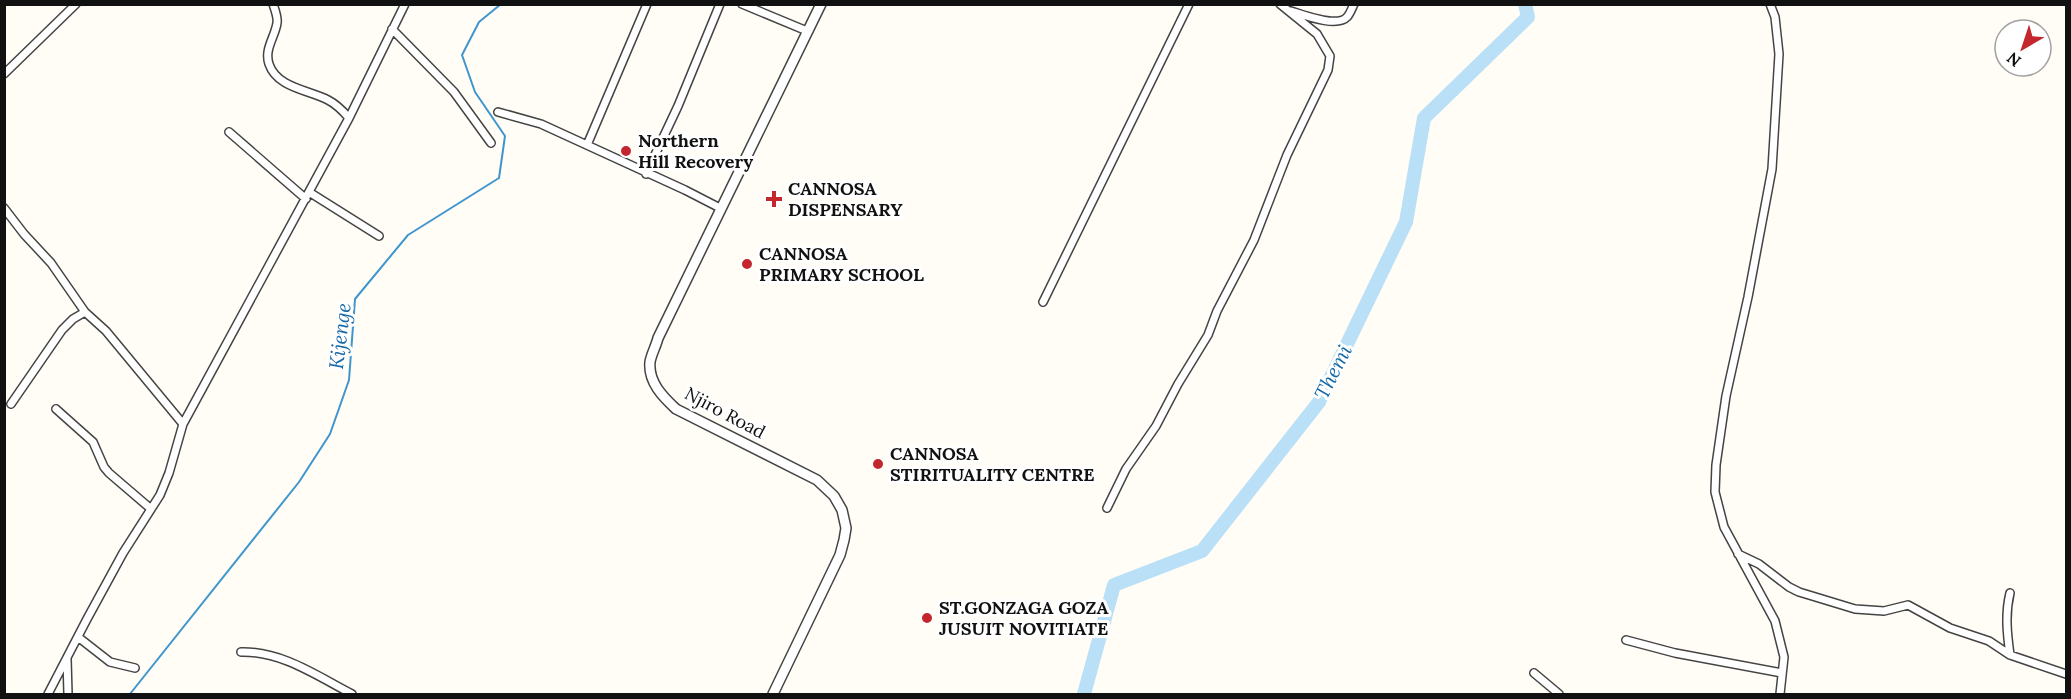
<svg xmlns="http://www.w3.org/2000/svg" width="2071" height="699" font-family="Lora,serif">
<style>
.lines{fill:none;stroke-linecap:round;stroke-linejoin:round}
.stream{stroke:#3f96cf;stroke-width:2}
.river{stroke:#b9e0f7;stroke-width:14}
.minor-casing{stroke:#444;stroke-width:10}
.tertiary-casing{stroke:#444;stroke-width:12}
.minor{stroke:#fff;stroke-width:7}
.tertiary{stroke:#fff;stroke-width:9}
.poi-dot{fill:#c4262e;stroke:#fff;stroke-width:2}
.labels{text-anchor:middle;stroke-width:6;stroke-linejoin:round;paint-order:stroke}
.poi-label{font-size:18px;font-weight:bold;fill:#111;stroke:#fff;text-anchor:start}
.street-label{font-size:18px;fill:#111;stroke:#fff}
.water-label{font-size:20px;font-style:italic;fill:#1768a6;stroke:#fff}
</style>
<rect width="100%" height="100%" fill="#fffdf5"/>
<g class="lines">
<path class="stream" d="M130,694l169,-212 31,-48 19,-54 6,-81 53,-64 91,-57 6,-42 -30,-44 -13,-37 17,-33 22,-18"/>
<path class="river" d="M1084,694l30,-109 88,-34 117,-149 87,-180 18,-104 104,-101 -3,-13"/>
<g class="minor-casing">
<path id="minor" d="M273,4c2,6 5,13 4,19 -2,14 -13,26 -8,41 8,24 40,26 59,36 8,4 15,11 21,18
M742,4l65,27
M1770,4l5,13 4,37 -7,115 -24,128 -22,99 -10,69 -1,27 9,35 51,94 9,36 -4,37
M1291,11c13,4 46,17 56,6 3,-3 5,-9 7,-13
M392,29l62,63 37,51
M4,74l72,-70
M498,112l43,12 144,66 35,18
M229,132l77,67
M587,145l60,-141
M646,174l32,-68 42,-102
M309,192l70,44
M4,208l20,26 27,29 34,49 21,19 77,93 -14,49 -9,22 -37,58 -36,66 -39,75
M1043,302l146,-298
M11,404l51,-74 11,-11 12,-7
M56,409l37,33 11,25 5,6 42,36
M183,424l166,-306 56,-114
M1107,508l19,-39 30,-43 22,-42 30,-49 9,-24 37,-71 33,-85 41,-85 2,-14 -13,-22 -37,-30
M1738,554l21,10 30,23 10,5 56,17 29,2 24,-6 42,23 39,13 21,14 56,19
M2010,593c-5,21 -3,40 0,62
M78,637l32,25 25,6
M1626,640l49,13 107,20
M241,652c41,-1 76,24 111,42
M67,659l1,35
M1534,673l25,21"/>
</g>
<g class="tertiary-casing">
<path id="tertiary" d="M773,694l67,-139 4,-15 2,-12 -4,-18 -8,-14 -17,-16 -141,-71c-13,-12 -28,-27 -26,-47 1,-7 6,-16 8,-24l163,-334"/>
</g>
<use href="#minor" class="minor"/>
<use href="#tertiary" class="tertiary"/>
</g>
<g class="poi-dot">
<circle cx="626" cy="151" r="6"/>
<path d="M771 190h6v6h6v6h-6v6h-6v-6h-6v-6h6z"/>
<circle cx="747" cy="264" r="6"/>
<circle cx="878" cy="464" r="6"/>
<circle cx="927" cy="618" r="6"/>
</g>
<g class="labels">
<g class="poi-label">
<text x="638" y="147">Northern<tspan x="638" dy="21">Hill Recovery</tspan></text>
<text x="788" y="195">CANNOSA<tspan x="788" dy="21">DISPENSARY</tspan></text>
<text x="759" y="260">CANNOSA<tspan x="759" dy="21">PRIMARY SCHOOL</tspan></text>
<text x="890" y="460">CANNOSA<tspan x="890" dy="21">STIRITUALITY CENTRE</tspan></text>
<text x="939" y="614">ST.GONZAGA GOZA<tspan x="939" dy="21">JUSUIT NOVITIATE</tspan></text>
</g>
<g class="street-label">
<text transform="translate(725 413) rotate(28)" y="6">Njiro Road</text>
</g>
<g class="water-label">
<text transform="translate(340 336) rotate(-83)" y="7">Kijenge</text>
<text transform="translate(1333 372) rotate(-63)" y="7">Themi</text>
</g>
</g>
<rect width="2071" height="699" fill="none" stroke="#111111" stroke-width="12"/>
<g transform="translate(2023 48) rotate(219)"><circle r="28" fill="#ffffff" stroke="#a0a0a0" stroke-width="1.5"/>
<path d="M0-4.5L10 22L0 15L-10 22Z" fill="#c4262e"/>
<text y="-9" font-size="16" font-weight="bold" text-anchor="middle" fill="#111111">N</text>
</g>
</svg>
